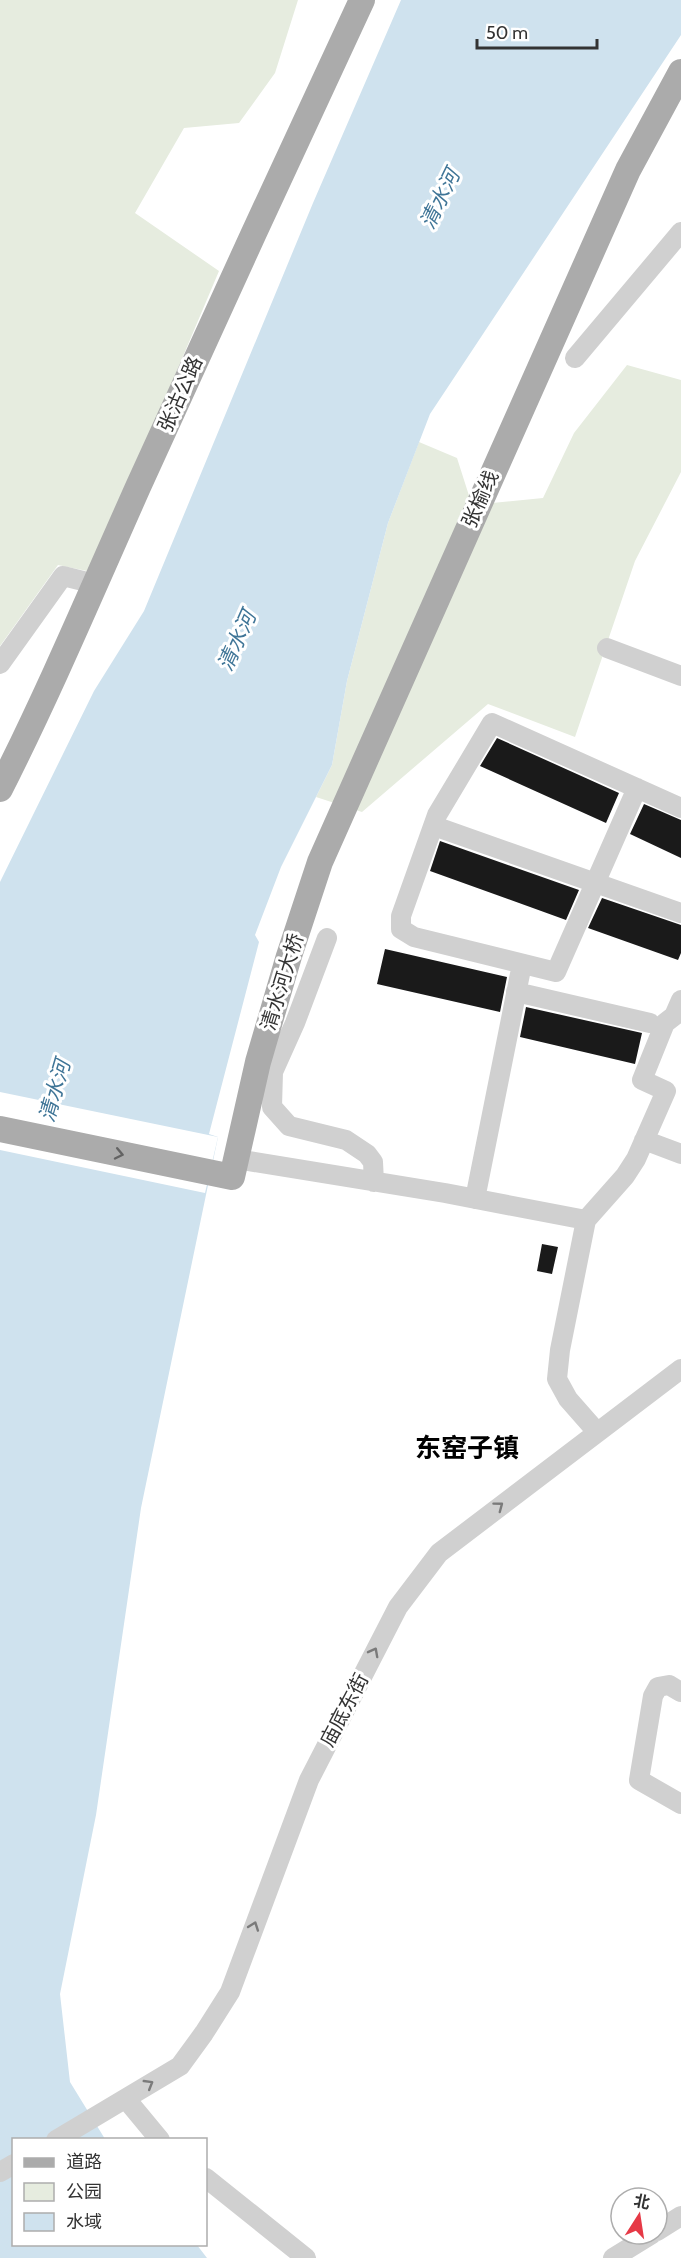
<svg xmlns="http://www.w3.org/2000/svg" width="681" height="2258" font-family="Cabin,'Noto Sans SC',sans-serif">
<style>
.green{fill:#e6ecdf}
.water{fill:#cfe2ee}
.pier{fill:#fff}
.building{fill:#1a1a1a}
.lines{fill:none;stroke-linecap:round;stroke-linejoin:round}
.minor{stroke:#d0d0d0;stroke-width:20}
.major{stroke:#ababab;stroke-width:26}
.oneway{stroke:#636363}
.oneway2{stroke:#7a7a7a}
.labels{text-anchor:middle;stroke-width:6;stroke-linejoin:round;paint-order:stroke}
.street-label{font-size:20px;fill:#333;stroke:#fff}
.water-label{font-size:21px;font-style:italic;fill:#3f7597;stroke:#fff}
.district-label{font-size:26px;font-weight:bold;fill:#000;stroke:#fff}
</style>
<rect width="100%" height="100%" fill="#fff"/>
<path class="green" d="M0,0h298l-23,73 -36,50 -55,5 -49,85 84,58 -127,301 -34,-7 -58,81z
M627,365l54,15v92l-46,89 -60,176 -87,-33 -126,108 -46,-15 16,-32 15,-84 41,-158 31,-81 38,16 15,47 71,-7 31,-65z"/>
<path class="water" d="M401,0h280v35l-251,379 -42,109 -41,158 -15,84 -51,102 -26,68 4,7 -50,192 9,3 -77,371 -45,307 -36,179 10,88 35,57 -91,1v104l183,1 10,13h-207v-1376l94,-191 50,-80 169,-408z"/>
<path class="pier" d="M0,1092l218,45 -13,56 -205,-43z"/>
<path class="building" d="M497,738l122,55 -13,30 -126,-57z
M644,804l37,16v38l-51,-24z
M440,841l139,49 -13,30 -136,-49z
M602,898l79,27v28l-3,7 -90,-32z
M385,949l122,28 -7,35 -123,-28z
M526,1007l116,26 -7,31 -115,-27z
M542,1244l16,3 -6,27 -15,-3z"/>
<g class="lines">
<path class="minor" d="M575,358l106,-126
M607,648l74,28
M0,664l63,-88 32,8
M637,788l-81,184 -142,-35 -13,-8v-13l36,-101 55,-92 189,85
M434,826l247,87
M327,938l-32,85 -22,49 -1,35 17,19 57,14 21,14 6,8 1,20
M516,992l134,31
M644,1140l37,14
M236,1159l209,34 141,27 -26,130 -3,29 11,20 29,33
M475,1199l47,-235
M586,1220l39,-44 11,-17 30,-68 -24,-11 23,-57 9,-7 7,-16
M681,1692l-12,-7 -11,2 -5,9 -14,84 42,24
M126,2099l34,41
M56,2140l124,-74 24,-33 26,-41 79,-212 89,-173 41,-54 242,-184
M0,2172l14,-8
M206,2178l100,80
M657,2231l24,-15
M613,2258l39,-24"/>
<path class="major" d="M0,789c50,-99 93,-201 138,-302 74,-163 148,-325 224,-487
M0,1129l232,48 26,-115 31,-106 31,-94 308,-692 53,-98"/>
</g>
<defs><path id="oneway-chevron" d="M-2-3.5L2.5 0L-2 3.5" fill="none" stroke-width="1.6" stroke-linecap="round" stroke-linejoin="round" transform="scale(1.5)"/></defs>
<use class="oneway" href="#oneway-chevron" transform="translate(119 1154) rotate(12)"/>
<g class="oneway2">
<use href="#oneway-chevron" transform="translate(499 1506) rotate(-37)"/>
<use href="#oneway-chevron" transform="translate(374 1652) rotate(-62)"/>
<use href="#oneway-chevron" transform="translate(254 1926) rotate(-70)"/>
<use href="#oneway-chevron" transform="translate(149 2084) rotate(-31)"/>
</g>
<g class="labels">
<g class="street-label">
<text transform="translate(180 394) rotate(-66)" y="7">张沽公路</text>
<text transform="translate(480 499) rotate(-66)" y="7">张榆线</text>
<text transform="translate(282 982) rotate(-73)" y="7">清水河大桥</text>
<text transform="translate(344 1710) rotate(-62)" y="7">庙底东街</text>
</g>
<g class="water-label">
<text transform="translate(440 199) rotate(-64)" y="7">清水河</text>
<text transform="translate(237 641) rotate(-66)" y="7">清水河</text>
<text transform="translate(55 1091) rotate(-74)" y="7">清水河</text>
</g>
<g class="district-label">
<text x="467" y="1457">东窑子镇</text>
</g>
</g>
<rect x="12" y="2138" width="195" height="108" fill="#ffffff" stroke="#adadad" stroke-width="1.5"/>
<rect x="24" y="2158" width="30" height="9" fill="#ababab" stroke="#adadad" stroke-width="1.5"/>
<text x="66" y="2168" font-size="18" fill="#333333">道路</text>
<rect x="24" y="2183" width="30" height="18" fill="#e6ecdf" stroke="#adadad" stroke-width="1.5"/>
<text x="66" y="2198" font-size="18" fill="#333333">公园</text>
<rect x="24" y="2213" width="30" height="18" fill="#cfe2ee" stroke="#adadad" stroke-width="1.5"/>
<text x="66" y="2228" font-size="18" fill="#333333">水域</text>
<g transform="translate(639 2216) rotate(12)"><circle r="28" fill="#ffffff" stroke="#adadad" stroke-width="1.5"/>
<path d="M0-4.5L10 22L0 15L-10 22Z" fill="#e63946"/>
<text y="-9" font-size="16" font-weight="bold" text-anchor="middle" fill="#333333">北</text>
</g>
<path d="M477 39v9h120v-9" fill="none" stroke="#333333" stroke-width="3"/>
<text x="486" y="39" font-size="18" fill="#333333" stroke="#ffffff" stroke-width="4.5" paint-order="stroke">50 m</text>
</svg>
